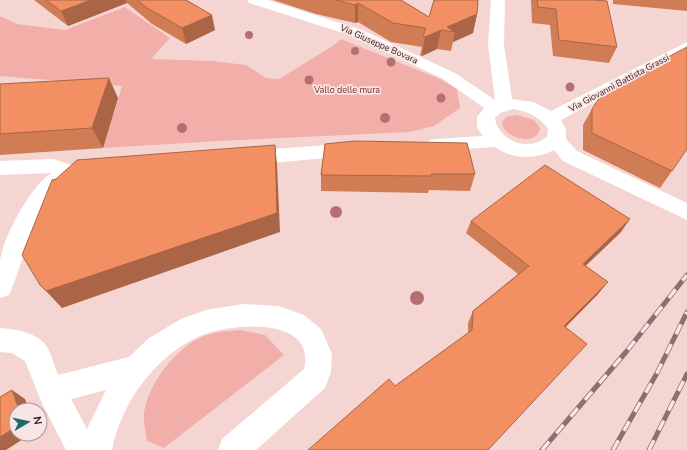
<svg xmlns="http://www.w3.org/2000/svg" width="687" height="450" font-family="'Nunito Sans',sans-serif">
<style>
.green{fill:#f2afa9}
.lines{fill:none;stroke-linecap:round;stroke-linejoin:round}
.minor{fill:#fff;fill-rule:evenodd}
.rail-casing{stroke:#8d6f6d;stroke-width:5}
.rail{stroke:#f7e6e5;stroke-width:3.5;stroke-dasharray:11;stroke-linecap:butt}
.tree{fill:#b47070}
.wall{fill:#d07c55}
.shaded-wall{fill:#a96545}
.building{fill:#f29063;stroke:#a96545}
.labels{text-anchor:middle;stroke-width:3.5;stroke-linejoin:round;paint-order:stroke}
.far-street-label{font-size:9px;fill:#3e211f;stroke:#f7e6e5}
.far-park-label{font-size:9px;fill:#7e1e1f;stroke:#f7e6e5}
</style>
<rect width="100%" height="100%" fill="#f5d5d2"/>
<path class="green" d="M125,7l45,31 -19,21 61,2 34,4 20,13 13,1 52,-32 10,-8 99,40 17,10 3,19 -26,18 -24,6 -191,9 -116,7 19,-62 -122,-10v-60l17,8 48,6z
M517,115l17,5 6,8c-2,19 -36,11 -38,-5 3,-7 8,-7 15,-8z
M241,330l24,5 19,20 -120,93 -17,-7c-1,-9 -4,-19 -3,-28 4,-31 36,-71 66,-79 10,-3 21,-3 31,-4z"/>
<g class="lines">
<path class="minor" d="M247,0h21l94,30 93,43 40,27 -7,-55 3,-45h14l-1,45 8,54 21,3 18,9 136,-69v11l-126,67 5,9v10l11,12 110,52v17l-124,-59 -9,-11c-18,10 -42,9 -59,-3l-58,4 -7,-1 -3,-5 3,-5 7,-1 46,-3 -6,-8v-11l7,-9 -41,-29 -91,-43 -103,-33zM513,109c14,2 27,8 35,20l-1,8c-4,2 -8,5 -11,6 -18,5 -39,-7 -41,-25l5,-5z
M353,143l7,2 3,5 -3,5 -113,10 -7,-2 -3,-5 3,-5 7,-2z
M53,159l19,6 23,-3 7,2 3,5 -3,5c-9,3 -19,2 -27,5 -40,13 -50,82 -66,116l-9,3c0,-12 0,-24 0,-37 2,-22 32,-78 52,-88l-52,2v-14z
M243,304l36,2 25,9 17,14 11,25 -1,18 -6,16 -69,62h-38l4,-11 82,-70c13,-54 -75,-46 -104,-33 -45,20 -79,67 -88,114h-46l-25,-49 -16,-40 -13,-8 -12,-1v-24c14,1 34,4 44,15 6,6 11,24 14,32l71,-18 20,-19 32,-19 25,-9zM106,390l-19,39 -16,-30z"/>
<g class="rail-casing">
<path id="rail" d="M542,450l84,-98 61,-77
M613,450l44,-77 30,-61
M649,450l38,-76"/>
</g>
<use href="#rail" class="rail"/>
</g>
<g class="tree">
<circle cx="249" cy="35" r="4"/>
<circle cx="355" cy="51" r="4"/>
<circle cx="391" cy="62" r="4.5"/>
<circle cx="309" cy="80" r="4.5"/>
<circle cx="570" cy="87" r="4.5"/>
<circle cx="441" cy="98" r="4.5"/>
<circle cx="385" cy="118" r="5"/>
<circle cx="182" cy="128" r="5"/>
<circle cx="336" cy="212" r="6"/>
<circle cx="417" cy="298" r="7"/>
</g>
<path class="wall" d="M34,0h152l29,30 -29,14 -34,-20 -25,-21 -59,23z
M273,0h128l28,17 48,-3 -4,19 -20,9 -2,9 -14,-2 -15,7 -2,-1 2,-8 -31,-5 -33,-20 -3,1 -39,-9z
M531,0h62l24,47 -8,16 -56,-7 -3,-31 -18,-2z
M613,0h74v11l-74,-7z
M0,84l118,14 -15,50 -103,7z
M592,109l80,62 -12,17 -77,-38v-25z
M325,144l150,30 -5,17 -41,-1 -1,3 -107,-2v-16z
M471,221l150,11 -36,34 13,28 -33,33 -170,59 73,-53v-10l5,-12 45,-37 -52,-41z"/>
<path class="shaded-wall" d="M91,0h35l1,3 -59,23 -7,-15z
M358,3v19l-3,1v-18z
M477,14l-4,19 -20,9 2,-10 -8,-5z
M212,15l3,15 -29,14 -4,-16z
M441,30l-4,19 -15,7 3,-19z
M109,78l9,20 -15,50 -11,-20z
M275,145l2,19 3,68 -218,76 -16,-17z
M630,219l-9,13 -46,44 8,-12z
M608,282l-10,12 -42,43 8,-11z
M12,390l13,9 4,11h-10z
M16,427v7h15l-25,16h-6v-13z"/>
<path class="building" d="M46,0h45l-30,11z
M137,0h49l26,15 -30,13 -35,-20z
M336,0h65l28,17 5,-17h44l-1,14 -30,13 8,5 -14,-2 -16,7 -2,-1 3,-8 -33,-5 -35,-20 -3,2z
M537,0h56l14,1 10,46 -58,-7 -3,-31 -18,-2z
M687,47v102l-15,22 -80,-38v-24l12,-18z
M109,78l-17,50 -92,6v-50z
M354,141l113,2 8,31h-44v2l-110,-1 4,-31z
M275,145l2,68 -231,78 -6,-6 -18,-30 30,-75 4,-1 21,-19z
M545,165l85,54 -47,45 25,18 -44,44 23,18 -99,106h-180l81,-71 6,7 77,-56 1,-19 56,-45 -58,-45z
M12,390l7,20h-3v17l-16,10v-40z"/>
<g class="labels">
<g class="far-street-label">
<text transform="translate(379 44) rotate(24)" y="3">Via Giuseppe Bovara</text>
<text transform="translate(619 83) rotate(-28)" y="3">Via Giovanni Battista Grassi</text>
</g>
<g class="far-park-label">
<text x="347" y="93">Vallo delle mura</text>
</g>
</g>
<g transform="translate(28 422) rotate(81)"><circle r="19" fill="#f7e6e5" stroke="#ad9796"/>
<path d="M0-3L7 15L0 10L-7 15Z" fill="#1e6971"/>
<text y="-6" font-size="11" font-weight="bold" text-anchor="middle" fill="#3e211f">N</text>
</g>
</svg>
